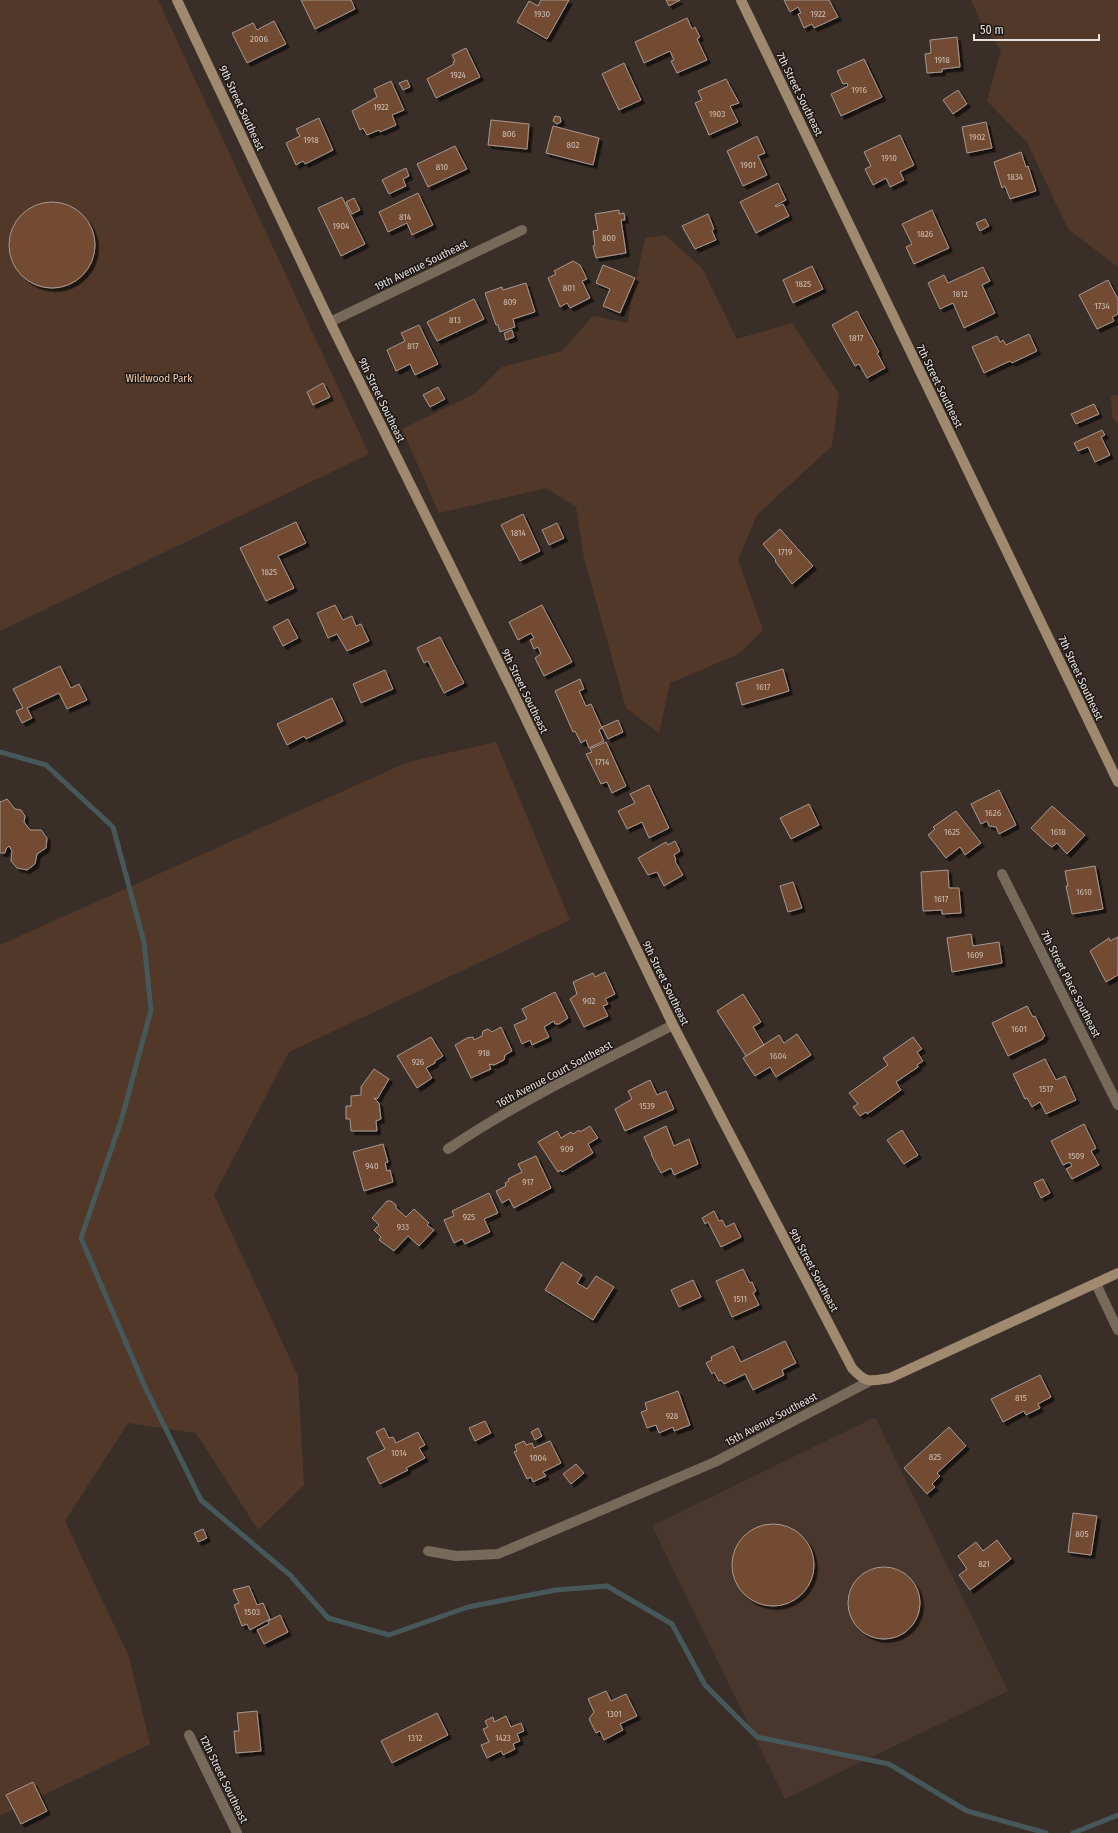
<svg xmlns="http://www.w3.org/2000/svg" width="1118" height="1833" font-family="'Fira Sans Condensed',sans-serif">
<style>
.built{fill:#49372d}
.green{fill:#513829}
.lines{fill:none;stroke-linecap:round;stroke-linejoin:round}
.stream{stroke:#46585a;stroke-width:5}
.building{fill:#734b32;stroke:#a69890;filter:url(#shadow)}
.street{stroke:#776a5a;stroke-width:10}
.secondary{stroke:#9f896f;stroke-width:10}
.labels{text-anchor:middle;stroke-width:3;stroke-linejoin:round;paint-order:stroke}
.number-label{font-size:9px;fill:#ccbcb2}
.street-label{font-size:11px;fill:#e9e1dd;stroke:#1d1815}
.park-label{font-size:11px;fill:#f5ccb3;stroke:#1d1815}
</style>
<defs>
<filter id="shadow"><feDropShadow dx="3.5" dy="3.5" stdDeviation="0" flood-color="#0009"/></filter>
</defs>
<rect width="100%" height="100%" fill="#3a2f28"/>
<path class="built" d="M875,1417l133,274 -223,108 -133,-273z"/>
<path class="green" d="M0,0h158l211,454 -369,177z
M971,0h147v267l-50,-38 -41,-87 -40,-41 14,-51 -20,-28z
M665,235l37,33 35,71 55,-16 47,71 -7,52 -75,69 -19,45 25,70 -24,24 -69,29 -11,50 -33,-25 -42,-150 -8,-51 -30,-19 -107,25 -37,-84 72,-35 28,-27 60,-16 31,-35 34,7 18,-85z
M1118,395v29l-6,-7 -1,-21z
M496,742l74,178 -281,132 -75,143 84,181 6,109 -46,45 -62,-97 -68,-10 -63,98 64,136 21,87 -150,72v-871l408,-183z"/>
<g class="lines">
<path class="stream" d="M0,752l46,13 67,62 31,115 7,68 -29,108 -41,120 64,149 56,113 89,75 38,43 61,17 79,-28 88,-17 51,-4 65,38 33,61 52,52 132,27 78,47 79,22
M1073,1833l45,-18"/>
</g>
<path class="building" d="M301,0h50l4,9 -40,20z
M541,0h28l-22,39 -30,-17 12,-21 9,5z
M666,0h14l-11,6z
M784,0h45l9,17 -24,11 -2,-4 -8,4 -6,-14 3,-1 -3,-6 -8,5z
M687,18l5,11 3,-2 5,10 -3,2 10,21 -30,13 -6,-12 3,-1 -4,-9 -26,12 -9,-21z
M274,21l12,23 -39,19 -15,-30 21,-10 4,7z
M957,37l3,30 -18,2v3l-15,1 -2,-19 6,-1 -1,-13z
M466,48l14,29 -44,21 -9,-19 27,-15 -1,-2 2,-1 -3,-6z
M864,59l18,38 -41,19 -10,-22 17,-8 -1,-3 -4,1 -6,-13z
M624,63l17,37 -22,10 -17,-36z
M726,79l13,24 -9,3 8,16 -29,13 -14,-32 7,-3 -4,-9z
M407,80l3,7 -7,3 -4,-7z
M391,81l13,29 -12,5 4,10 -16,7 -1,-2 -12,5 -4,-7 -3,2 -8,-19 25,-14 -3,-8z
M958,90l9,14 -14,10 -10,-14z
M555,116l5,1 1,5 -4,2 -4,-3z
M319,118l14,32 -28,14 -2,-3 -7,4 -10,-22 14,-7 -4,-7z
M491,120l38,4 -2,25 -39,-4z
M986,122l6,26 -25,5 -5,-26z
M553,126l46,12 -6,27 -47,-12z
M900,135l14,30 -14,7 4,8 -14,7 -4,-9 -13,7 -8,-16 6,-3 -7,-14z
M757,136l8,17 -7,3 9,19 -24,11 -16,-35z
M455,146l12,23 -39,18 -11,-23z
M1021,152l5,15 2,-1 8,25 -26,8 -5,-13 -3,2 -8,-26z
M406,168l3,8 -6,3 3,7 -17,8 -7,-14z
M778,183l8,17 -11,6 1,1 7,-3 6,12 -33,17 -16,-31z
M418,193l15,32 -21,10 -5,-12 -19,9 -9,-20z
M342,197l23,47 -24,12 -23,-48z
M354,198l6,12 -8,4 -6,-12z
M9 245a43 43 0 1 1 86 0a43 43 0 1 1-86 0Z
M619,210v4l5,-1 1,7h-4l5,33 -30,5 -3,-12 2,-1 -2,-14 5,-1 -3,-16z
M932,210l17,38 -35,16 -8,-17 6,-3 -10,-20z
M708,214l6,15 -2,2 4,9 -21,9 -13,-23z
M985,219l4,7 -9,5 -4,-8z
M573,261l7,4 7,14 -5,2 8,17 -20,10 -3,-5 -7,4 -12,-29 8,-4 -2,-3z
M603,265l32,13 -15,35 -17,-7 7,-17 -14,-6z
M812,266l11,23 -30,14 -10,-23z
M983,267l7,14 -8,4 13,28 -31,15 -11,-25 -13,6 -12,-26 16,-8 4,8z
M1108,280l10,19v15l-6,3 2,4 -17,8 -18,-34z
M526,283l9,29 -22,7 2,8 -15,5 -2,-7h-2l-11,-32 17,-6 1,3z
M474,299l10,20 -47,22 -10,-19z
M857,311l22,41 -2,1 8,15 -18,10 -8,-14 -4,2 -23,-41z
M419,325l19,39 -23,11 -5,-11 -14,7 -9,-21 18,-9 -4,-8z
M512,330l2,7 -8,3 -2,-7z
M1029,334l8,17 -25,12 -2,-2 -26,12 -12,-26 25,-11 3,6 3,-2 3,5z
M323,383l7,14 -17,8 -6,-13z
M438,387l7,12 -15,8 -7,-12z
M1094,404l5,10 -23,10 -5,-10z
M1102,430l3,5 -4,2 9,18 -15,7 -7,-15 -10,4 -4,-8z
M523,514l17,37 -20,10 -19,-36z
M296,522l10,21 -28,13 16,32 -28,13 -26,-53z
M557,523l7,15 -15,7 -7,-15z
M780,529l33,37 -21,18 -17,-23 1,-1 -13,-16z
M335,605l8,15 9,-4 4,10 5,-2 8,17 -22,10 -10,-17 -9,4 -11,-25z
M542,605l30,57 -28,14 -9,-18 6,-4 -3,-7 -4,2 -4,-9 4,-2 -3,-5 -13,7 -9,-18z
M288,619l10,19 -15,8 -10,-19z
M440,637l24,46 -20,10 -16,-32 -4,2 -7,-15z
M60,666l11,22 8,-4 8,16 -20,9 -8,-16 -32,15 5,10 -10,5 -6,-12 7,-3 -10,-19z
M783,669l6,22 -47,14 -6,-22z
M385,670l8,19 -32,14 -8,-19z
M580,679l4,10 -5,2 7,15 5,-2 11,24 -3,2 5,11 -15,7 -3,-8 -5,3 -6,-12 -2,1 -18,-41z
M332,698l11,23 -37,18 -2,-3 -17,9 -10,-21z
M618,720l5,12 -15,7 -6,-12z
M606,742l20,44 -14,7 -5,-11 -6,2 -15,-30 6,-2 -2,-3z
M649,785l20,43 -20,10 -7,-16 -15,7 -9,-18 17,-8 -5,-9z
M999,790l17,35 -17,9 -3,-7 -7,-1 -2,-5 -6,3 -10,-20z
M7,799l8,10 6,1 4,6 -1,6 6,8h11l6,8 -1,10 -9,6 -2,10 -8,6 -10,-2 -6,-7 1,-10 -3,-5 -3,3 -1,4h-5v-52l1,1z
M809,804l10,21 -28,14 -11,-21z
M1052,806l33,29 -18,19 -10,-11 -5,4 -3,-2 -18,-17z
M956,811l25,32 -16,12 -5,-8 -14,11 -18,-23 7,-6 -2,-2z
M675,841l5,10 -6,4 2,5 -1,1 8,14 -19,11 -7,-14 -9,3 -10,-17 28,-16 2,3z
M1095,866l8,43 -31,5 -6,-28h2l-3,-15z
M948,870l1,18h10l2,25 -19,1v-4l-19,1 -2,-39z
M793,882l9,26 -14,4 -8,-26z
M971,934l2,12 26,-4 3,21 -50,9 -5,-34z
M1118,937v38l-12,7 -16,-31 19,-13 1,3z
M605,972l10,22 -10,5 3,5 -5,2 5,10 -24,11 -14,-28 7,-5 -4,-12 20,-9 2,4z
M555,992l13,26 -9,6h-4l-1,-3 -10,6 5,10 -17,8 -2,-5 -8,4 -8,-19 13,-6 -5,-10z
M743,994l18,28 -8,5 11,18 -18,11 -29,-45z
M1027,1006l6,11 2,-1 10,20 -2,1v2l-35,17 -16,-33z
M501,1027l11,24 -7,4 -1,5 -10,5 -5,-1 2,5 -20,9 -16,-33 12,-7 6,-1 1,3 8,-4 1,-5 5,-2 4,3z
M797,1034l14,21 -35,22 -6,-10 -15,9 -12,-18 36,-23 5,8z
M431,1037l12,19 -8,5v2l-9,5 6,10 -15,10 -20,-32z
M913,1037l9,12 -5,3 6,9 -6,4 1,2 -22,15 5,8 -34,24 -1,-2 -6,4 -7,-9 5,-3 -9,-11 39,-28 -5,-7z
M1045,1059l11,21 9,-4 11,24 -30,14 -6,-12 -8,5 -5,-9 -2,1 -12,-25z
M374,1069l15,10 -12,20 -3,-1 5,5 2,16 -5,2 1,10h-26l-1,-12h-4v-13h5v-10l10,-1v-8z
M650,1080l7,15 9,-4 8,18 -49,22 -10,-22 17,-10 -4,-8z
M1084,1124l12,24 -5,3 8,14 -27,14 -6,-10 6,-3 -2,-4 -7,3 -12,-24z
M590,1126l8,12 -10,6 5,9 -31,19 -1,-2 -3,2 -20,-30 19,-11 4,7 10,-6 2,2 6,-4 1,2z
M666,1126l8,20 15,-7 9,25 -24,11 -3,-7 -10,5 -10,-19h1l-8,-17z
M902,1130l16,25 -14,9 -17,-24z
M383,1144l5,18 -3,1 2,8 3,-1 3,12 -29,9 -11,-39z
M536,1156l15,32 -37,20 -5,-9 -7,4 -6,-12 10,-5 -1,-3 4,-2 -1,-2 14,-7 -4,-8z
M1043,1179l7,14 -9,5 -7,-15z
M489,1193l9,20 -14,6 6,13 -25,12 -3,-5 -8,4 -10,-23 10,-4 -2,-5z
M387,1201h4l5,4v3l10,9 8,-8 15,14 -2,2 7,5 -15,16 -11,-10 -14,15 -15,-11 2,-3 -7,-7 5,-5 -7,-7z
M714,1211l5,10 3,-1 4,7 8,-4 7,14 -20,10 -13,-25 -3,2 -3,-6z
M562,1262l20,13 -5,8 10,6 9,-13 18,11 -21,33 -48,-30z
M743,1269l7,14 2,-1 4,9 -3,2 6,12 -27,12 -16,-36z
M693,1280l8,17 -22,10 -8,-17z
M785,1341l11,22 -14,7 2,5 -31,15 -8,-16 -21,10 -3,-4 -2,1 -5,-9 -2,2 -6,-11 6,-3 -1,-3 22,-11 8,16z
M1040,1375l11,22 -13,7 2,4 -14,7 -2,-4 -21,11 -12,-23z
M678,1391l12,34 -16,6 -1,-4 -14,6 -3,-8 -9,3 -6,-16 6,-2 -2,-7z
M485,1421l6,12 -16,8 -6,-13z
M949,1427l17,19 -29,27 3,3 -8,8 3,3 -8,7 -23,-26z
M384,1428l5,10 4,-1 3,6 22,-11 7,13 -6,3 6,10 -19,10 2,2 -28,14 -13,-26 18,-9 -9,-17z
M538,1428l4,8 -7,4 -4,-8z
M524,1441l2,4 6,-2 2,5 16,-7 11,22 -18,9 3,4 -13,6 -2,-5 -4,2 -13,-27 3,-1 -2,-6z
M576,1464l8,9 -13,11 -8,-10z
M1073,1513l24,3 -6,39 -23,-3z
M732 1565a41 41 0 1 1 82 0a41 41 0 1 1-82 0Z
M203,1529l4,9 -9,4 -4,-9z
M997,1540l14,19 -41,31 -11,-15 8,-6 -9,-13 18,-14 7,9z
M848 1603a36 36 0 1 1 72 0a36 36 0 1 1-72 0Z
M249,1586l8,19 6,-2 7,16 -20,11 -3,-6 -5,2 -8,-21 5,-2 -6,-13z
M280,1615l8,17 -24,12 -7,-14 12,-6 -1,-3z
M606,1691l5,10 15,-7 11,22 -17,8 3,6 -19,10 -4,-9 -4,2 -7,-14 5,-7 -6,-13z
M257,1711l4,40 -25,2 -2,-22h5l-2,-18z
M437,1713l11,22 -56,28 -11,-22z
M506,1716l5,11 10,-4 3,8 -7,3 3,7 -7,3 2,5 -12,6 -2,-4 -14,7 -6,-13 8,-3 -6,-13 5,-2 -3,-6 8,-4 1,5z
M33,1782l14,29 -26,13 -15,-29z"/>
<g class="lines">
<path class="street" d="M330,322l192,-92
M1002,874l116,231
M448,1149c71,-48 149,-85 225,-124
M1096,1284l22,46
M428,1551l28,5 42,-2 217,-92 153,-80
M189,1735l48,98"/>
<path class="secondary" d="M177,0l153,322 181,366 162,337 179,343c14,16 18,13 38,10l228,-105
M741,0l377,782"/>
</g>
<g class="labels">
<g class="number-label">
<text x="542" y="17">1930</text>
<text x="818" y="17">1922</text>
<text x="259" y="42">2006</text>
<text x="942" y="63">1918</text>
<text x="458" y="78">1924</text>
<text x="859" y="93">1916</text>
<text x="381" y="110">1922</text>
<text x="717" y="117">1903</text>
<text x="509" y="137">806</text>
<text x="977" y="140">1902</text>
<text x="311" y="143">1918</text>
<text x="573" y="148">802</text>
<text x="889" y="161">1910</text>
<text x="748" y="168">1901</text>
<text x="442" y="170">810</text>
<text x="1015" y="180">1834</text>
<text x="405" y="220">814</text>
<text x="341" y="229">1904</text>
<text x="925" y="237">1826</text>
<text x="609" y="241">800</text>
<text x="803" y="287">1825</text>
<text x="569" y="291">801</text>
<text x="960" y="297">1812</text>
<text x="510" y="305">809</text>
<text x="1102" y="309">1734</text>
<text x="455" y="323">813</text>
<text x="856" y="341">1817</text>
<text x="413" y="349">817</text>
<text x="518" y="536">1814</text>
<text x="785" y="555">1719</text>
<text x="269" y="575">1825</text>
<text x="763" y="690">1617</text>
<text x="602" y="765">1714</text>
<text x="993" y="816">1626</text>
<text x="952" y="835">1625</text>
<text x="1058" y="835">1618</text>
<text x="1084" y="895">1610</text>
<text x="941" y="902">1617</text>
<text x="975" y="958">1609</text>
<text x="589" y="1004">902</text>
<text x="1019" y="1032">1601</text>
<text x="484" y="1056">918</text>
<text x="778" y="1059">1604</text>
<text x="418" y="1065">926</text>
<text x="1046" y="1092">1517</text>
<text x="647" y="1109">1539</text>
<text x="567" y="1152">909</text>
<text x="1076" y="1159">1509</text>
<text x="372" y="1169">940</text>
<text x="528" y="1185">917</text>
<text x="469" y="1220">925</text>
<text x="403" y="1230">933</text>
<text x="740" y="1302">1511</text>
<text x="1021" y="1401">815</text>
<text x="672" y="1419">928</text>
<text x="399" y="1456">1014</text>
<text x="935" y="1460">825</text>
<text x="538" y="1461">1004</text>
<text x="1082" y="1537">805</text>
<text x="984" y="1567">821</text>
<text x="252" y="1615">1503</text>
<text x="614" y="1717">1301</text>
<text x="415" y="1741">1312</text>
<text x="503" y="1741">1423</text>
</g>
<g class="street-label">
<text transform="translate(800 94) rotate(64)" y="4">7th Street Southeast</text>
<text transform="translate(242 108) rotate(65)" y="4">9th Street Southeast</text>
<text transform="translate(421 265) rotate(-26)" y="4">19th Avenue Southeast</text>
<text transform="translate(940 386) rotate(64)" y="4">7th Street Southeast</text>
<text transform="translate(382 400) rotate(64)" y="4">9th Street Southeast</text>
<text transform="translate(1081 678) rotate(65)" y="4">7th Street Southeast</text>
<text transform="translate(525 691) rotate(64)" y="4">9th Street Southeast</text>
<text transform="translate(666 983) rotate(64)" y="4">9th Street Southeast</text>
<text transform="translate(1071 984) rotate(63)" y="4">7th Street Place Southeast</text>
<text transform="translate(554 1074) rotate(-28)" y="4">16th Avenue Court Southeast</text>
<text transform="translate(814 1270) rotate(62)" y="4">9th Street Southeast</text>
<text transform="translate(771 1419) rotate(-28)" y="4">15th Avenue Southeast</text>
<text transform="translate(224 1779) rotate(64)" y="4">12th Street Southeast</text>
</g>
<g class="park-label">
<text x="159" y="382">Wildwood Park</text>
</g>
</g>
<path d="M974 34v6h125v-6" fill="none" stroke="#e9e1dd" stroke-width="2"/>
<text x="980" y="34" font-size="12" fill="#e9e1dd" stroke="#1d1815" stroke-width="3" paint-order="stroke">50 m</text>
</svg>
